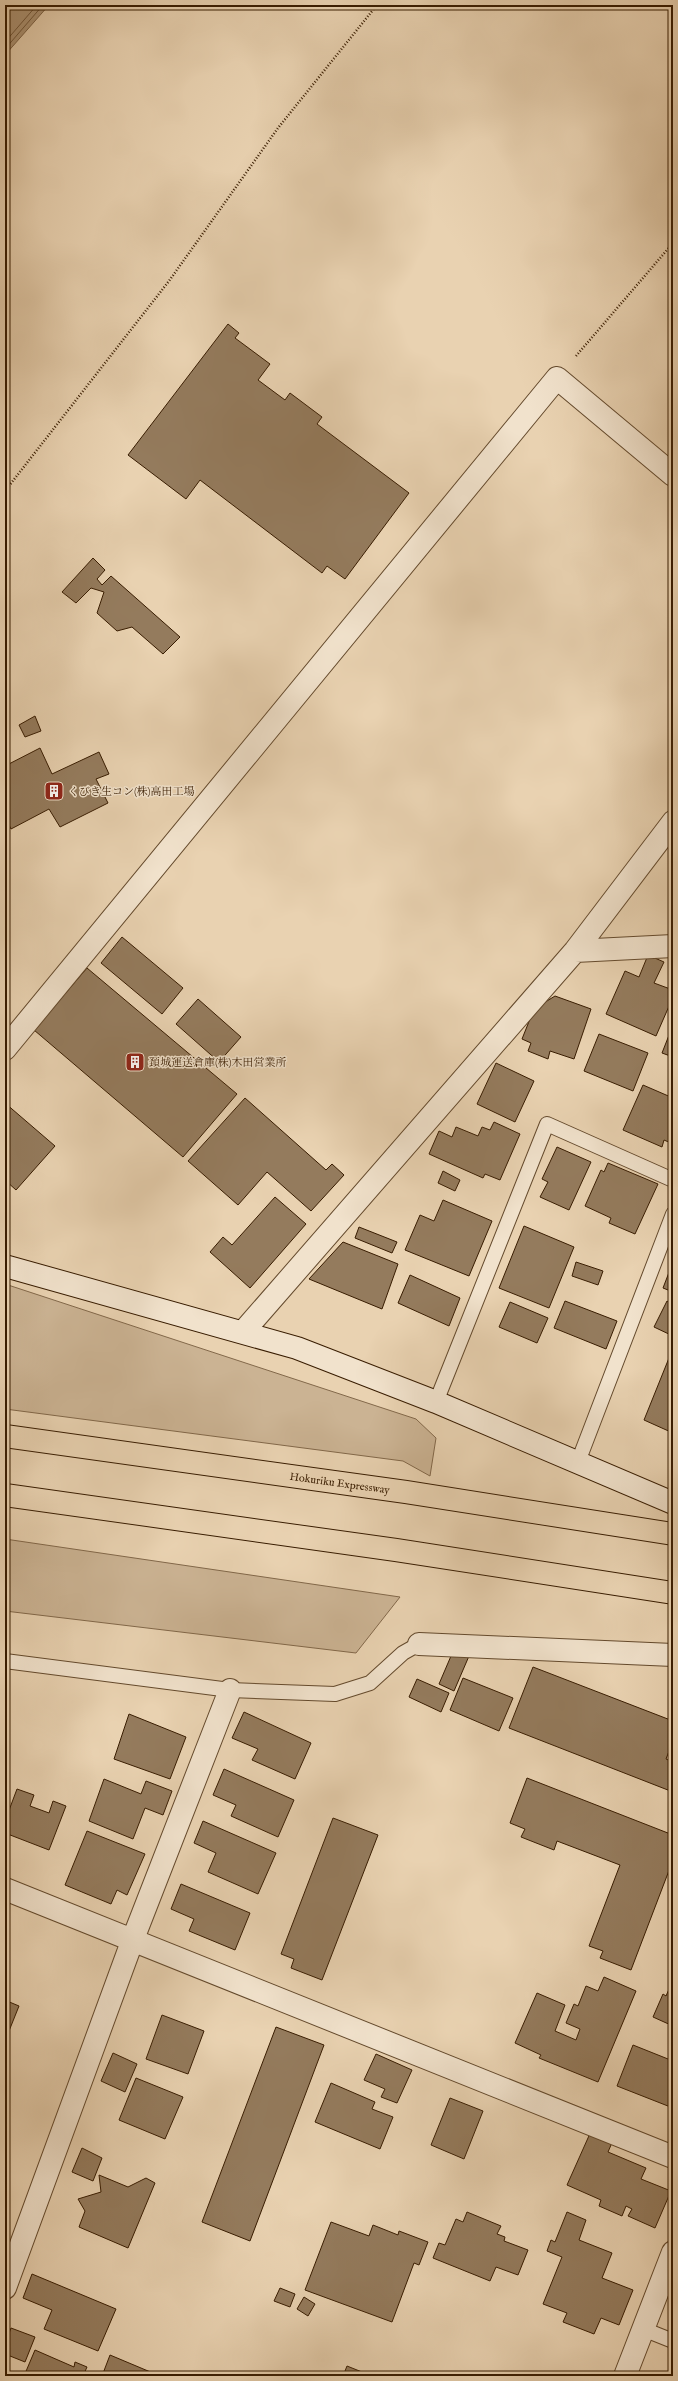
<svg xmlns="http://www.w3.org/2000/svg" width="678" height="2381" font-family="'IM FELL English','Noto Serif JP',serif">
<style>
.green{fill:#cbb393;stroke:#82684a}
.water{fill:#ad9475;stroke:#7e6447}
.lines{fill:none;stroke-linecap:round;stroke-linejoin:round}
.shore{stroke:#72583b;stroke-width:1}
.building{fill:#947b5d;stroke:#381c01}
.lane-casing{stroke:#644a2d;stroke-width:16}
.street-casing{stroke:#644a2d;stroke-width:24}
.secondary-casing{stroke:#381c01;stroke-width:24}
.highway-casing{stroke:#381c01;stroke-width:24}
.path{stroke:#381c01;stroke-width:2.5;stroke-dasharray:1 2;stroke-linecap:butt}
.lane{stroke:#f1e2cc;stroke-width:14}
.street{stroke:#f1e2cc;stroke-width:22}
.secondary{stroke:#f1e2cc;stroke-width:22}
.highway{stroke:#e9d2b1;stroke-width:22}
.labels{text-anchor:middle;stroke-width:3;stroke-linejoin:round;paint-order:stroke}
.poi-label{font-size:11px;fill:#381c01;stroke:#f1e2cc;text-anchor:start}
.street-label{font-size:11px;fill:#381c01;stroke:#f1e2cc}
</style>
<rect width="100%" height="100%" fill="#e9d2b1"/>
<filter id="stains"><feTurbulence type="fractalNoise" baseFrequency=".005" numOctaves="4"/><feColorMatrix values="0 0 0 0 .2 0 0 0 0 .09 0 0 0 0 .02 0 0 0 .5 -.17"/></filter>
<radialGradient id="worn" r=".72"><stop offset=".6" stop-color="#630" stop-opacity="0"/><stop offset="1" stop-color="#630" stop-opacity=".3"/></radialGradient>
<path class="green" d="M5,1284l411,135 20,19 -6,38 -27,-15 -398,-52z
M5,1539l395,58 -44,56 -351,-42z"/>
<path class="water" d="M5,5h44l-44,50z"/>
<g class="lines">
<path class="shore" d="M5,42l32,-37
M5,49l38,-44"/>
</g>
<path class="building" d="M228,324l11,9 -4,5 35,26 -12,16 27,20 5,-7 32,24 -5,7 92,69 -64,86 -18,-13 -5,7 -122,-93 -14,19 -58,-44z
M93,558l12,12 -8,9 5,6 9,-9 69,61 -17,17 -31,-27 -15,4 -20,-18 7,-21 -13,-4 -15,15 -14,-11z
M35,716l6,15 -16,6 -6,-12z
M40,748l12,26 47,-22 10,22 -13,5 12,24 -48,24 -11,-18 -38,20 -6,-12v-51z
M122,937l61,51 -21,26 -61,-51z
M648,955l16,7 -10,21 19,7v7l-17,39 -50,-22 19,-43 14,6z
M87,968l150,126 -54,63 -149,-127z
M555,996l36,13 -17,50 -24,-8 -2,8 -20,-8 3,-8 -9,-4 12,-30z
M198,999l43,38 -22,25 -43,-38z
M673,1025v32l-11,-4z
M599,1034l49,19 -15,38 -49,-20z
M496,1063l38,18 -19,41 -38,-18z
M643,1085l30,13 -3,7 3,2v37l-9,-4 -2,7 -39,-17z
M245,1098l81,72 6,-6 12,11 -33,36 -44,-39 -29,33 -50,-44z
M5,1103l50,43 -39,44 -11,-10z
M494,1122l26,12 -20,46 -15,-6 -2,4 -54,-24 10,-23 13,6 4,-10 22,9 4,-9 8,3z
M557,1147l34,15 -22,48 -29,-13 8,-15 -6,-3z
M608,1163l50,21 -23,50 -26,-11 2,-5 -26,-12 16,-36 3,2z
M443,1171l17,9 -5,11 -17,-8z
M275,1197l31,27 -56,64 -40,-36 13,-15 9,8z
M443,1200l49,21 -23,55 -64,-26 15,-35 14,6z
M524,1226l50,21 -25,61 -50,-20z
M359,1227l38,15 -5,11 -37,-15z
M343,1242l55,22 -16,45 -73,-30z
M576,1262l27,9 -5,14 -26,-9z
M673,1262v30l-10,-4z
M410,1275l50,23 -11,28 -51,-23z
M565,1301l52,20 -11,28 -52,-21z
M667,1301l6,4v31l-19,-9z
M510,1302l38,16 -11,25 -38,-16z
M669,1358l4,1v74l-29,-13z
M454,1649l15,7 -15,35 -15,-7z
M533,1667l140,54v20l-7,18 7,3v30l-164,-64z
M463,1678l50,20 -14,33 -49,-21z
M417,1679l32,14 -8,19 -32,-15z
M244,1712l67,31 -16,36 -43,-19 6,-11 -26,-11z
M129,1714l57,23 -16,42 -56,-20z
M224,1769l70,31 -16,37 -47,-21 5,-11 -23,-10z
M527,1778l146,57v25l-42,110 -31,-12 3,-7 -14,-5 31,-81 -63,-24 -3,9 -33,-13 4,-8 -15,-6z
M104,1779l37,15 5,-13 26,10 -9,24 -18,-7 -12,31 -44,-18z
M17,1789l17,6 -4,11 19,7 4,-12 13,5 -17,44 -44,-17v-12z
M333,1818l45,17 -56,145 -31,-12 3,-9 -13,-5z
M203,1821l73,32 -18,41 -50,-22 8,-19 -22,-10z
M87,1831l58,23 -18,41 -10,-5 -6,14 -46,-19z
M181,1884l69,29 -15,37 -46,-19 5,-12 -23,-10z
M604,1977l32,14 -38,91 -59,-24 2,-3 -26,-12 22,-50 28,12 -10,26 21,9 4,-11 -14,-6 8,-19 4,2 8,-20 12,5z
M673,1980v46l-20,-9 10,-23 3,2z
M7,2001l12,5 -12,30h-2v-29z
M162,2015l42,16 -16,43 -42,-15z
M276,2027l48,18 -74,196 -48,-19z
M633,2045l40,16v47l-56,-22z
M113,2053l24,11 -12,28 -24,-11z
M376,2054l36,16 -15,33 -16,-6 4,-8 -21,-9z
M136,2078l47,19 -18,42 -46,-19z
M331,2083l44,19 -3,7 21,8 -13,32 -65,-27z
M450,2098l33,13 -19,48 -33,-14z
M592,2129l22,9 -6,14 38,16 -5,11 30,12 -16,37 -27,-12 4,-7 -6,-3 -4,10 -23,-10 2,-6 -34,-15z
M82,2148l20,10 -9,23 -21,-9z
M99,2175l29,12 18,-9 9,5 -27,65 -49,-21 6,-16 -7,-12 23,-7z
M467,2212l34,14 -4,8 8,3 -1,4 24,9 -10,25 -22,-8 -6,14 -57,-23 6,-15 6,2 11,-26 7,3z
M567,2212l19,8 -7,20 33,13 -10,25 31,12 -14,35 -18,-7 -7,16 -31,-12 4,-9 -24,-9 19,-47 -15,-6 4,-11 4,2z
M331,2222l38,14 4,-11 25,10 1,-4 29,11 -9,23 -5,-2 -22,59 -87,-32z
M32,2274l84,35 -18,42 -54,-22 8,-19 -29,-12z
M280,2288l15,6 -5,13 -16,-6z
M304,2297l11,7 -7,12 -11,-7z
M11,2328l24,9 -10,25 -20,-8v-10z
M35,2350l39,17 1,-5 12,5 -4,9h-59z
M110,2355l50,21h-58z
M347,2366l25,10h-29z"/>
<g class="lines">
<g class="lane-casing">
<path id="lane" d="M436,1402l111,-278 126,56
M578,1462l95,-248
M5,1661l225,29 105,4 35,-11 33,-30 16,-9
M643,2329l30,12"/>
</g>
<g class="street-casing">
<path id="street" d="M575,951l98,-5
M5,1049l552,-671 116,97
M243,1332l332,-381 98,-129
M419,1644l254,11
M5,1889l668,268
M5,2288l128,-349 97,-249
M625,2376l48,-124"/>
</g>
<g class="secondary-casing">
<path id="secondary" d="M5,1266l292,82 139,54 237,101"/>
</g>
<g class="highway-casing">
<g id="highway">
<path id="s1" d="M5,1436l401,56 267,42"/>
<path d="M5,1495l391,55 277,43"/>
</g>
</g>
<path class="path" d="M576,356l97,-113
M5,491l164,-210 109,-153 99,-123"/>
<use href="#lane" class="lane"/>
<use href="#street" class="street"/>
<use href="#secondary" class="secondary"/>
<use href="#highway" class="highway"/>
</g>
<defs>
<g id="building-square" transform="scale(1)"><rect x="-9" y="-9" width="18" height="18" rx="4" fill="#8f2418" stroke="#f1e2cc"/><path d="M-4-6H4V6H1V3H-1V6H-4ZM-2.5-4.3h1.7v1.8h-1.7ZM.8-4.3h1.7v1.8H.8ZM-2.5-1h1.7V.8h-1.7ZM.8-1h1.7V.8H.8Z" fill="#fff"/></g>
</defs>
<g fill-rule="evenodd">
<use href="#building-square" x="54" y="791"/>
<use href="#building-square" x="135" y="1062"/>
</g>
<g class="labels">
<g class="poi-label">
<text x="68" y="795">くびき生コン(株)高田工場</text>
<text x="149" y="1066">頚城運送倉庫(株)木田営業所</text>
</g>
<g class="street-label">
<text dy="4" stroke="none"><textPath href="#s1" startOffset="338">Hokuriku Expressway</textPath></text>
</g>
</g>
<rect width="678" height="2381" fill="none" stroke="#e9d2b1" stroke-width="20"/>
<rect x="6" y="6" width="666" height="2369" fill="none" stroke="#381c01" stroke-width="2"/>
<rect x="10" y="10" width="658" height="2361" fill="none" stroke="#381c01"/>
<rect width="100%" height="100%" filter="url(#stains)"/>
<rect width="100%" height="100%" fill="url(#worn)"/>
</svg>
